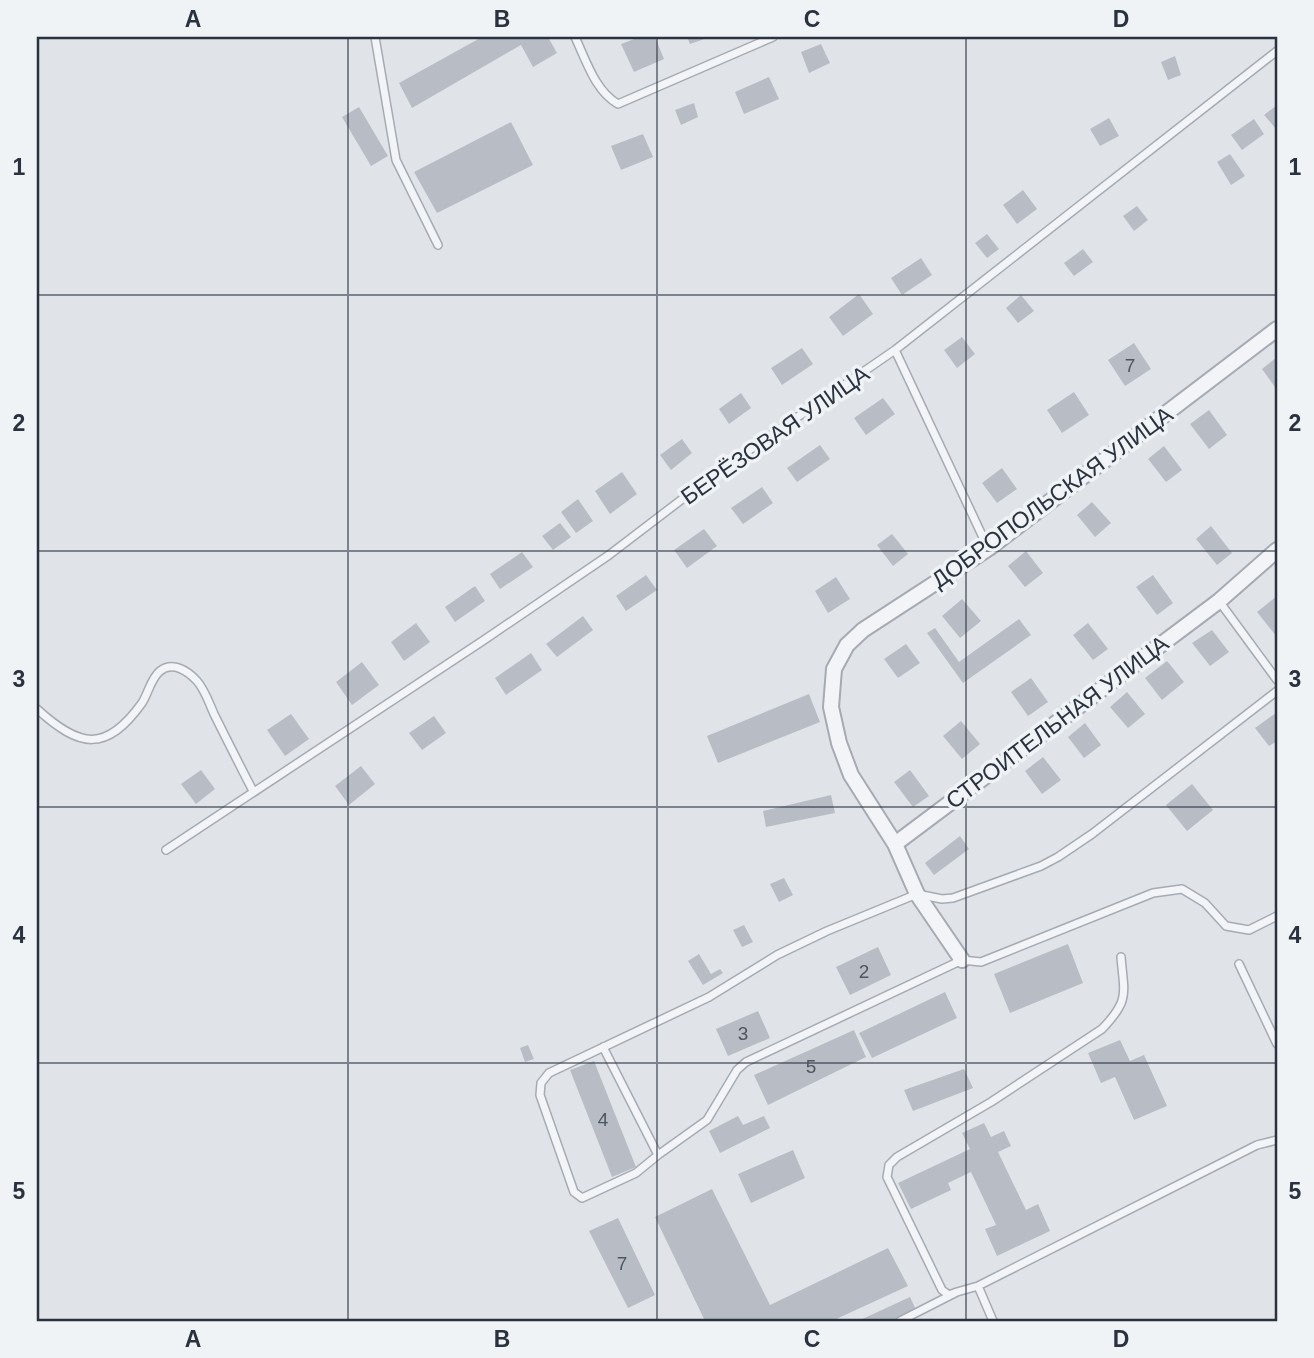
<svg xmlns="http://www.w3.org/2000/svg" width="1314" height="1358" font-family="Arial,sans-serif">
<style>
.building{fill:#b8bdc5}
.lines{fill:none;stroke-linecap:round;stroke-linejoin:round}
.lane-casing{stroke:#a6abb3;stroke-width:10}
.street-casing{stroke:#a6abb3;stroke-width:18}
.lane{stroke:#f3f4f7;stroke-width:7}
.street{stroke:#f3f4f7;stroke-width:14}
.grid{fill:none;stroke:#2a323f;stroke-width:2;stroke-opacity:0.55}
.labels{text-anchor:middle;stroke-width:7;stroke-linejoin:round;paint-order:stroke}
.number-label{font-size:19px;fill:#4e5560}
.street-label{font-size:23px;fill:#2a323f;stroke:#f0f3f6}
.neatline{fill:none;stroke:#2a323f;stroke-width:2.5}
.grid-label{font-size:23px;text-anchor:middle;font-weight:bold;fill:#2a323f}
</style>
<rect width="100%" height="100%" fill="#e0e4e9"/>
<path class="building" d="M482,37h66l9,16 -24,14 -12,-22 -109,63 -13,-25z
M640,37h15l9,22 -30,13 -13,-28z
M687,37h23l-20,7z
M821,44l9,19 -21,10 -8,-21z
M1175,56l6,19 -13,5 -7,-18z
M769,77l10,22 -35,15 -9,-22z
M694,103l4,14 -17,8 -6,-15z
M1277,105v22l-1,2 -12,-14z
M359,107l29,49 -17,10 -29,-49z
M1109,118l10,18 -19,10 -10,-17z
M1254,119l10,15 -22,16 -11,-15z
M511,122l22,43 -96,48 -23,-41z
M643,134l10,23 -32,13 -10,-24z
M1230,154l15,22 -14,9 -14,-23z
M1023,190l14,19 -20,15 -14,-19z
M1137,206l11,14 -14,11 -11,-15z
M987,234l12,15 -12,9 -12,-15z
M1083,249l10,13 -19,14 -10,-13z
M921,258l11,17 -30,20 -11,-17z
M859,294l14,20 -30,22 -14,-19z
M1021,295l13,16 -16,12 -12,-15z
M962,337l13,17 -18,14 -13,-18z
M1134,343l17,26 -26,17 -17,-26z
M802,348l11,16 -31,21 -11,-17z
M1277,357v33l-15,-21z
M1074,392l15,23 -27,18 -15,-23z
M741,393l10,15 -22,16 -10,-15z
M883,398l12,16 -29,21 -12,-17z
M1209,410l18,25 -18,14 -19,-25z
M682,439l10,14 -21,17 -11,-15z
M820,445l10,14 -33,23 -10,-14z
M1164,446l18,24 -16,12 -18,-23z
M1002,468l15,21 -20,14 -15,-20z
M622,472l15,22 -27,20 -15,-23z
M762,487l11,16 -30,21 -12,-16z
M578,499l15,22 -17,12 -15,-21z
M1092,502l19,21 -16,14 -18,-22z
M560,523l11,14 -18,13 -11,-14z
M1211,526l21,27 -15,12 -21,-26z
M704,529l13,17 -30,22 -13,-18z
M892,534l16,20 -15,12 -16,-21z
M1026,551l17,22 -18,14 -17,-21z
M522,552l11,15 -33,22 -10,-15z
M646,575l11,15 -31,21 -10,-15z
M1153,575l20,28 -16,12 -21,-28z
M836,577l14,22 -22,14 -13,-22z
M475,586l10,15 -30,21 -10,-15z
M1277,596v41l-20,-25z
M962,599l19,22 -21,17 -18,-22z
M583,616l10,14 -36,27 -11,-13z
M1019,619l12,16 -68,48 -36,-50 8,-5 24,34z
M416,623l14,19 -26,19 -13,-19z
M1088,623l20,26 -15,11 -20,-25z
M1212,630l17,22 -19,14 -18,-23z
M906,644l14,19 -22,15 -14,-19z
M531,653l11,17 -36,25 -11,-17z
M1167,661l17,21 -22,18 -17,-22z
M362,662l17,23 -27,20 -16,-23z
M1031,678l17,24 -20,14 -17,-24z
M1127,692l18,22 -17,14 -18,-21z
M809,694l11,28 -102,41 -11,-27z
M1276,713l1,28 -8,5 -14,-18z
M291,714l18,25 -24,17 -18,-26z
M434,716l12,17 -24,17 -13,-17z
M961,721l19,23 -18,15 -19,-23z
M1085,723l16,22 -17,13 -16,-21z
M1043,757l18,23 -19,14 -17,-23z
M361,766l14,18 -26,21 -14,-19z
M201,770l14,19 -19,15 -15,-20z
M910,770l19,26 -16,11 -19,-25z
M1192,784l21,26 -26,21 -21,-26z
M831,795l4,18 -69,14 -3,-16z
M960,836l9,13 -35,26 -9,-12z
M784,878l9,17 -14,7 -9,-18z
M744,925l9,17 -11,5 -9,-17z
M1068,944l15,39 -73,30 -16,-39z
M878,947l13,28 -41,20 -14,-28z
M699,954l12,20 9,-5 3,4 -20,12 -15,-24z
M945,992l12,26 -85,40 -13,-25z
M758,1011l12,27 -42,18 -12,-27z
M854,1030l12,27 -98,48 -14,-30z
M1120,1040l10,21 14,-6 23,51 -33,14 -19,-43 -14,6 -13,-30z
M528,1045l6,14 -9,3 -5,-14z
M594,1061l42,106 -24,10 -42,-107z
M964,1069l9,19 -60,23 -9,-21z
M738,1116l5,9 21,-9 6,12 -50,25 -11,-22z
M984,1123l7,14 13,-6 7,15 -13,6 28,58 12,-6 12,27 -53,25 -12,-27 11,-4 -25,-53 -23,11 3,7 -40,19 -13,-26 72,-34 -8,-16z
M793,1150l12,28 -54,25 -13,-29z
M712,1189l58,116 118,-57 20,38 -76,35h-127l-50,-104z
M618,1218l37,77 -27,13 -39,-77z
M910,1297l6,13 -23,11h-35z"/>
<g class="lines">
<g class="lane-casing">
<path id="lane" d="M375,37l21,123 42,85
M575,37c11,23 20,54 43,67l155,-67
M895,350l93,198
M1219,601l58,79
M37,709c43,39 69,44 105,-6 6,-9 9,-25 18,-32 13,-10 28,0 37,10 8,9 12,22 17,33 13,26 26,52 39,77
M166,850l318,-210 125,-85 110,-84 176,-121 382,-299
M1239,964l38,80
M603,1047l55,108 -22,18 -54,25 -8,-6 -34,-97 1,-12 8,-10 160,-76 68,-42 50,-24 90,-37 25,5 11,-1 88,-32 17,-9 34,-23 185,-143
M658,1155l49,-35 30,-50 9,-8 216,-102 19,2 172,-69 29,-4 23,14 21,23 23,4 28,-14
M957,1292l-8,3 -7,-5 -55,-113 2,-12 8,-8 94,-55 111,-73c28,-29 22,-35 19,-72
M900,1321l57,-29 21,-6
M993,1321l-15,-35 279,-141 20,-5"/>
</g>
<g class="street-casing">
<path id="street" d="M895,844l324,-243 58,-51
M962,960l-45,-66 -22,-50 -44,-69 -12,-32 -8,-36 3,-38 13,-24 16,-15 126,-82 288,-219"/>
</g>
<use href="#lane" class="lane"/>
<use href="#street" class="street"/>
</g>
<path class="grid" d="M348,37v1284M657,37v1284M966,37v1284M37,295h1240M37,551h1240M37,807h1240M37,1063h1240"/>
<g class="labels">
<g class="number-label">
<text x="1130" y="372">7</text>
<text x="864" y="978">2</text>
<text x="743" y="1040">3</text>
<text x="811" y="1073">5</text>
<text x="603" y="1126">4</text>
<text x="622" y="1270">7</text>
</g>
<g class="street-label">
<text transform="translate(775 435) rotate(-35)" y="8">БЕРЁЗОВАЯ УЛИЦА</text>
<text transform="translate(1052 497) rotate(-36)" y="8">ДОБРОПОЛЬСКАЯ УЛИЦА</text>
<text transform="translate(1057 722) rotate(-37)" y="8">СТРОИТЕЛЬНАЯ УЛИЦА</text>
</g>
</g>
<rect width="1314" height="1358" fill="none" stroke="#f0f3f6" stroke-width="77"/>
<rect x="38" y="38" width="1238" height="1282" class="neatline"/>
<g class="grid-label">
<text x="193" y="27">A</text>
<text x="502" y="27">B</text>
<text x="812" y="27">C</text>
<text x="1121" y="27">D</text>
<text x="19" y="175">1</text>
<text x="1295" y="175">1</text>
<text x="19" y="431">2</text>
<text x="1295" y="431">2</text>
<text x="19" y="687">3</text>
<text x="1295" y="687">3</text>
<text x="19" y="943">4</text>
<text x="1295" y="943">4</text>
<text x="19" y="1199">5</text>
<text x="1295" y="1199">5</text>
<text x="193" y="1347">A</text>
<text x="502" y="1347">B</text>
<text x="812" y="1347">C</text>
<text x="1121" y="1347">D</text>
</g>
</svg>
